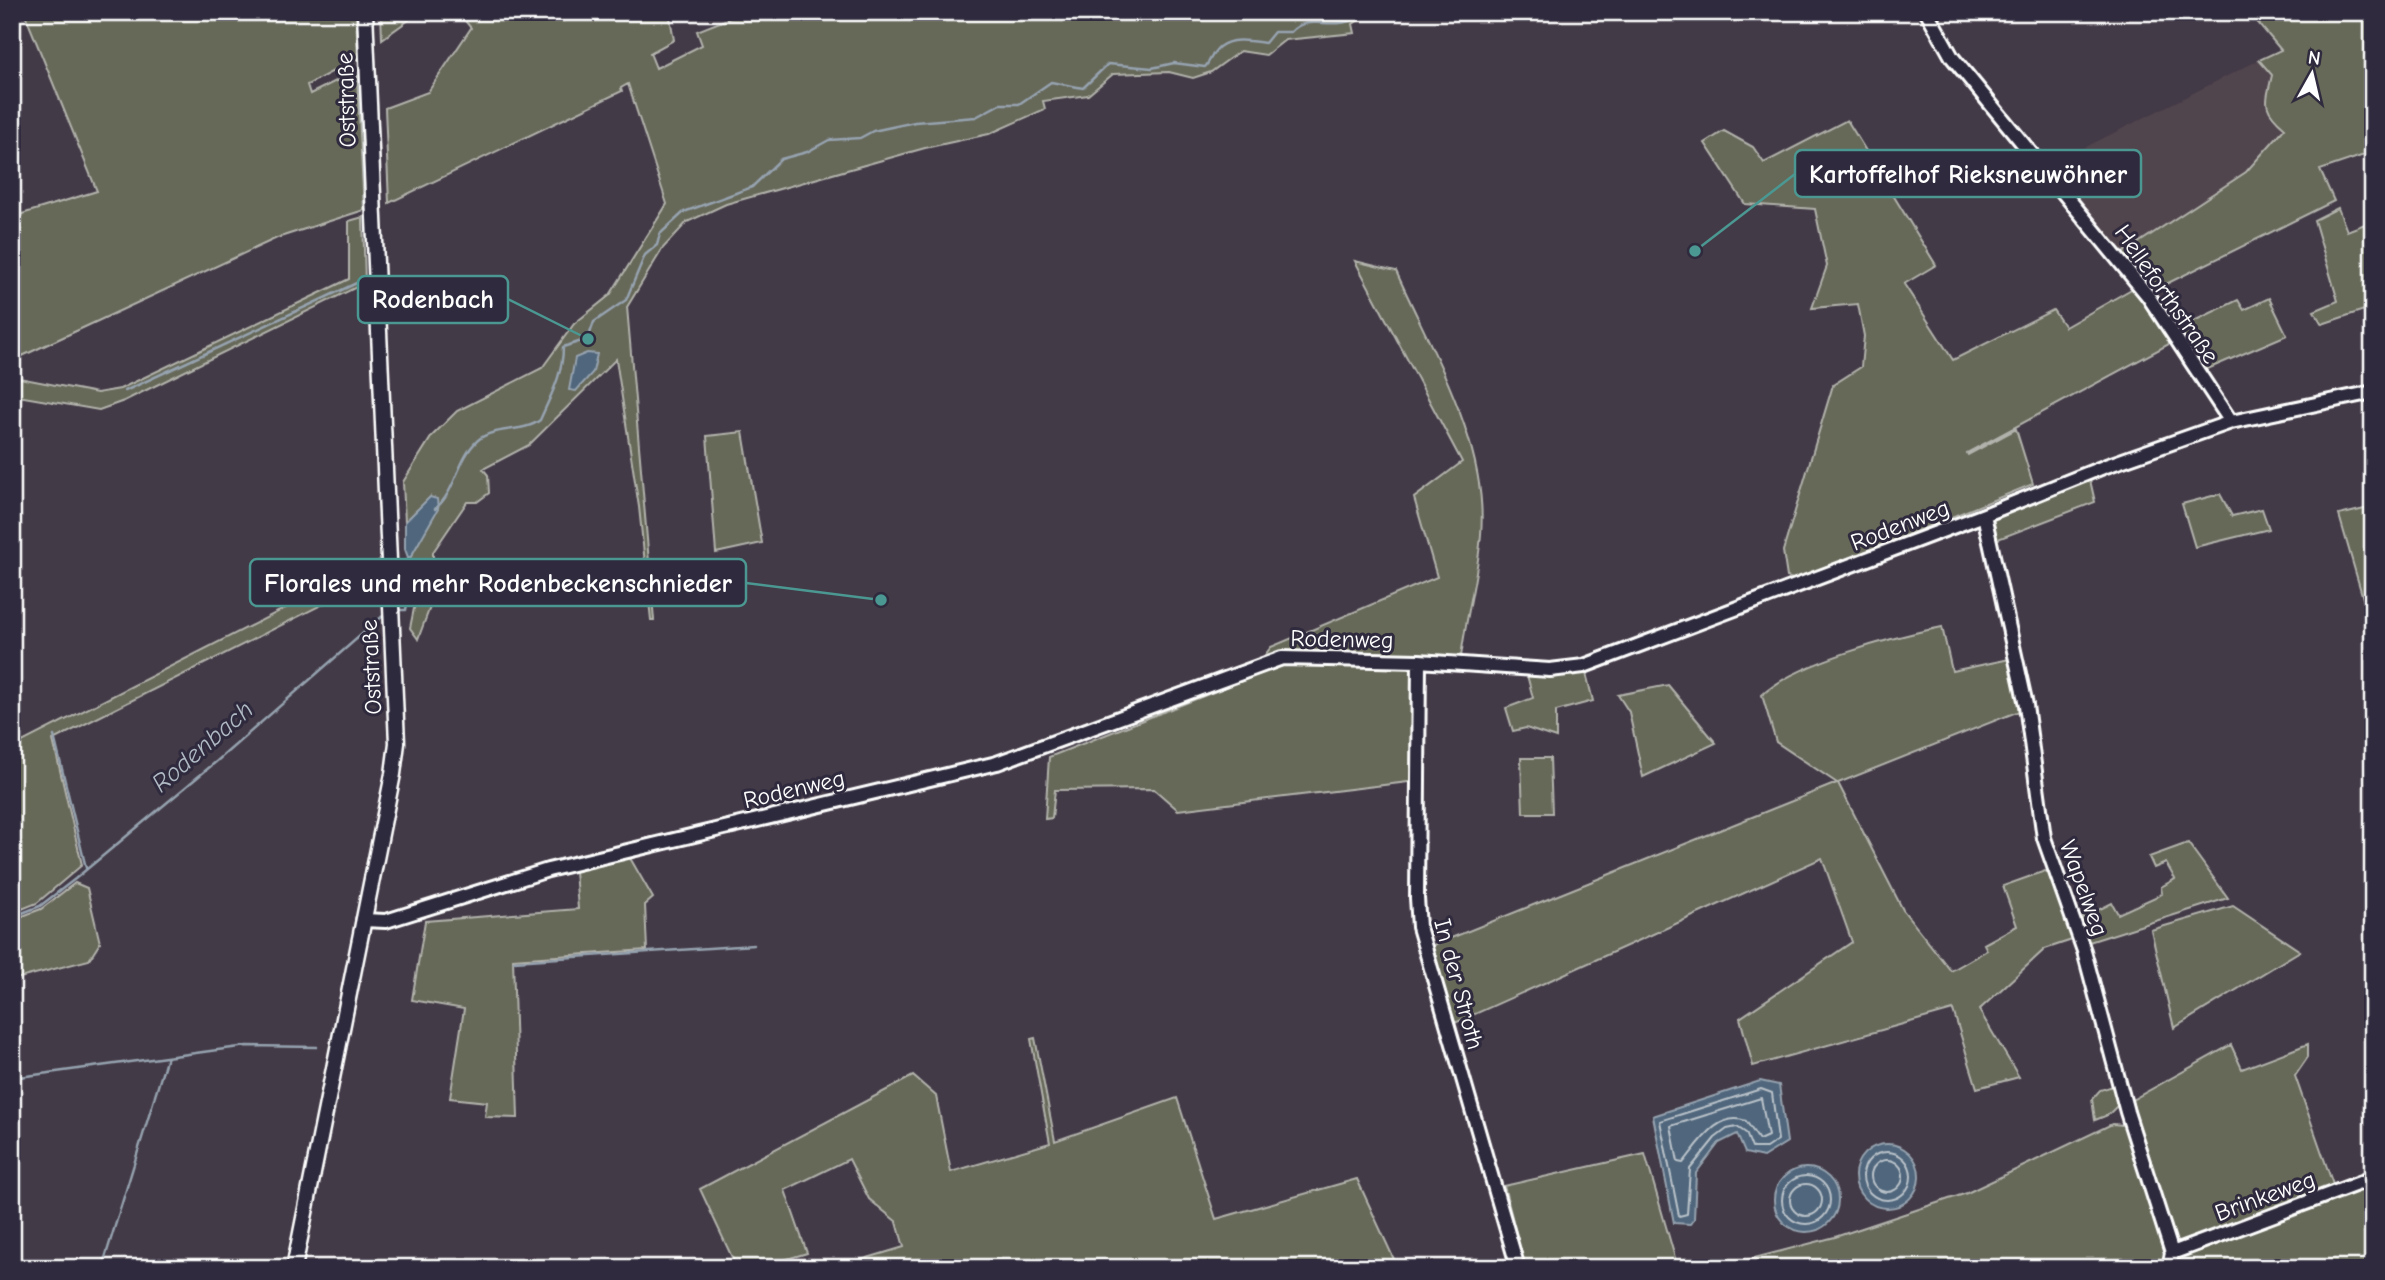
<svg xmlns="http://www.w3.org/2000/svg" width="2385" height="1280" font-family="'Comic Neue',sans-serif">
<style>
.built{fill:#51454e}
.green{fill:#666758;stroke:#b2b3ac;stroke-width:2}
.water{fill:#50667b;stroke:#96a3b0;stroke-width:2}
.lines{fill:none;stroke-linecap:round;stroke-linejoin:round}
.shore{stroke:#b9c2ca;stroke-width:2}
.stream{stroke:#96a3b0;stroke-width:2.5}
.minor-casing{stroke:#fff;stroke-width:18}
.major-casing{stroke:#fff;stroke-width:19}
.minor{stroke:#2f2a3d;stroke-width:12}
.major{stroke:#2f2a3d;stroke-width:14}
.labels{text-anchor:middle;stroke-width:6;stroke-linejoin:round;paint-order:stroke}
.street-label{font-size:24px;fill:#fff;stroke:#2f2a3d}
.water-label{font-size:26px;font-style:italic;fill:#b0bac4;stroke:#2f2a3d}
.leader{fill:none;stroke:#4b9892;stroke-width:2.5}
.callout-dot{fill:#4b9892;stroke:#2f2a3d;stroke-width:2.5}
.callout{fill:#2f2a3d;stroke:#4b9892;stroke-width:2.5}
.callout-label{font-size:26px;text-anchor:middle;font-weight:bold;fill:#fff}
</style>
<rect width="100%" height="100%" fill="#433a47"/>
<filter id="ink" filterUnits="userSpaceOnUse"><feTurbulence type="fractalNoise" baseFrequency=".0143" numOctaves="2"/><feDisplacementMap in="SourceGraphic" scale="14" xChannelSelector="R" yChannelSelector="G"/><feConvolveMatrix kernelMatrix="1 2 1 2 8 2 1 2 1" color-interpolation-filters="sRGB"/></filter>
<g filter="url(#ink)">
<path class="built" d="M2259,60l13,15 -6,30 5,12 14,10 -39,45 -123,81 -71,-89z"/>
<path class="green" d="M24,12h332l2,46 -51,27 3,9 36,-18h11l7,134 -87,28 -257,119 -1,21 78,15 23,-4 229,-110v-58l14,-4 2,66 -241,118 -25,9 -87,-15v-178l85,-26z
M381,12h39l-38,27z
M458,12h92l13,9 22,-9h84l5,28 -24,13 6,15 46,-23 -5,-14 48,-19h626l-18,12 2,9 -70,7 -19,15 -26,-4 -29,21 -18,6 -24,-6 -56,2 -25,21 -45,6 2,8 -56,25 -64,14 -199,56 -39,18 -24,26 -36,59 27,313h-3l-12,-113 -23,-148 -87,86 -46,24 5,6 1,18 -12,9h-10l-34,50v47l-15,40 -8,-11 8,-39 -9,-29 24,-45 -3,-18 -25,25 -2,-40 29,-46 25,-25 85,-43 32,-44 36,-29 57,-91 -39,-120 -7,4 1,3 -233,112 -4,-95 43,-16 43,-64z
M2249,12h124v140l-53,18 14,31 -182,90 -29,-38 123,-81 39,-44c-24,-20 -19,-25 -13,-53l-13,-15 22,-10z
M1847,120l89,145 -32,19 49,76 100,-50 12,17 70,-40 36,56 -204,110 1,2 48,-26 17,55 -238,96 -8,-3 -4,-26 50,-166 28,-18 3,-31 -6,-32 -46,4 15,-42 -12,-57 -70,-5 -40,-61 19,-12 29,16 11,16z
M2338,208l9,23 26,-10 -2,123 -7,-34 -42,14 -8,-13 24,-10 -24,-81z
M1355,261l41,10c35,79 93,175 85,263 -3,41 -15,82 -20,123l-47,-4 2,128 -238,29 -24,-21 -99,1 -3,28 -7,1 4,-62 198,-78 24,-32 166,-70 -23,-79 48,-36z
M2269,298l18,37 -84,36 -26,-42 61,-29 6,10z
M743,432l19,111 -46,10 -9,-117z
M2090,480l5,22 -102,39 -4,-21z
M2220,494l12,22 30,-7 7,20 -74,18 -13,-43z
M2373,507v126l-34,-118z
M378,561l1,15 -326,164 29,125 -45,38 -25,10v-166z
M1942,627l10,44 58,-12 12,51 -184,73 65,127 48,61 36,-21 -3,-6 33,-18 -14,-40 42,-15 7,3 23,65 -30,10 -66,61 40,67 -42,11 -24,-78 -200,56 -13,-48 112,-76 -30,-84 -367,165 -24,-77 406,-163 -61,-41 -14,-47c33,-32 135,-59 180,-68z
M1585,669l8,32 -37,10v27l-30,-10 -13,3 -7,-23 27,-10 -6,-23h26z
M1668,685l48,58 -73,34 -14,-65 -11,-17z
M1521,758h29l2,55h-29z
M2188,843l40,55 -142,45 -8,-23 34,-17 6,11 44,-20 -1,-7 14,-8 -9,-16 -12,5 -5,-11z
M630,858l23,40 -8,7 2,45 -134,9 5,159 -33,-1 2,-15 -37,-4 14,-89 -52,-9 13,-79 153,-12 -3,-38z
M75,883l12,5 13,55 -11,17 -77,20v-60l29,-11z
M2233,906l67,45 -126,77 -23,-98z
M1035,1038l20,103 122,-43 39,121 141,-40 41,89h-564l70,-21 -7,-25 -28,-23 -20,-40 -64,31 22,63 -50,15h-20l-37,-79 213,-113 23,20 15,76 99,-29 -19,-104z
M2308,1044v13l-13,19 42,120 36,-13v85h-657l119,-31 132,-44 145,-69 12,1 3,4 10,-6 -5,-23 99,-55 11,24z
M2116,1085l1,21 -9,9 -13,5 -3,-21 8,-9z
M1645,1154l33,114h-153l-21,-82z"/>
<path class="water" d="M587,353l10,1 -4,18 -17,19 -7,-1 6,-32z
M430,497l7,2 1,10 -29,51 -4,-11v-27z
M1760,1081l19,4 8,57 -24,15 -18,-4 -8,-19 -18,9 -23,30 -2,46 -4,5 -16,-1 -21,-107z
M1855 1176a32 32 0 1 1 64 0a32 32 0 1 1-64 0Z
M1774 1200a32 32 0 1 1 64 0a32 32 0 1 1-64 0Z"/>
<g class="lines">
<path class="shore" d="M1761,1089l11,4 6,47 -12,8h-14l-6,-15 -9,-6 -10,2 -12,9 -25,31 -3,45 -8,2 -19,-95z
M1761,1098l7,38 -9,4 -13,-19c-28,-11 -48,24 -63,42l-5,-1 -7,-36z
M1863 1176a24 24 0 1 1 48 0a24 24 0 1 1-48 0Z
M1871 1176a16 16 0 1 1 32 0a16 16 0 1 1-32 0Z
M1782 1200a24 24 0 1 1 48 0a24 24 0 1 1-48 0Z
M1790 1200a16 16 0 1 1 32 0a16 16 0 1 1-32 0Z"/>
<path class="stream" d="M375,59l6,143
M359,69l6,136
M125,391l238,-111
M435,509c21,-17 22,-50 43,-69 16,-14 46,-7 62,-20 11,-25 23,-46 23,-73l25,-8 6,-17 32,-22 19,-45 12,-10 3,-11 24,-22 68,-25 29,-28 26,-7 22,-12 31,-2 13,-7 42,-9 61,-5 24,-13h19l32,-22 32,6 25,-24 44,4 22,-5 31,4c5,-6 8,-15 14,-20 13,-10 31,-6 46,-4l9,-11h17c18,-21 46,4 75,-20
M398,610h8c5,-22 -9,-30 3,-53
M54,736l32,132
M12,917l28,-11 35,-27 142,-118 168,-147
M514,961l240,-16
M12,1078l235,-32 70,1
M102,1268l65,-211"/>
<g class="minor-casing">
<path id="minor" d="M1927,12l25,45 196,239 83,126
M1984,515l42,190 18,133 40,113 43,161 45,141 -3,15
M1419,661l-2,237 2,29 99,341
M363,920l23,1 162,-51 449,-107 285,-105 137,3 131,9 34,-4 400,-151 122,-49 125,-44 142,-30
M2172,1253l201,-75"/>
</g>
<g class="major-casing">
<path id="major" d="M294,1268l99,-494 4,-31 -32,-731"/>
</g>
<use href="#minor" class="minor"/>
<use href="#major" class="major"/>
</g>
</g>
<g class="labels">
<g class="street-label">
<text transform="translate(346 100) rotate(-92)" y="8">Oststraße</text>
<text transform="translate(2167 294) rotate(55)" y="8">Helleforthstraße</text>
<text transform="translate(1900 525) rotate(-21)" y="8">Rodenweg</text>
<text transform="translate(1342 639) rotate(1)" y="8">Rodenweg</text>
<text transform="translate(371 667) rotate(-93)" y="8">Oststraße</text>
<text transform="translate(794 789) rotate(-13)" y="8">Rodenweg</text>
<text transform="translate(2084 888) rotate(70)" y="8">Wapelweg</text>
<text transform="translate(1459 984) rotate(75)" y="8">In der Stroth</text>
<text transform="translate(2265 1196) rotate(-20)" y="8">Brinkeweg</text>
</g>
<g class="water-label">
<text transform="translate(202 746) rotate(-41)" y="9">Rodenbach</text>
</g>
</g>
<path class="leader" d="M1695 251L1795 174M588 339L508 299M881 600L746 583"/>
<g class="callout-dot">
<circle cx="1695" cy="251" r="7"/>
<circle cx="588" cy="339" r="7"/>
<circle cx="881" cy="600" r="7"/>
</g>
<g class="callout">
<rect x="1795" y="150" width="346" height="47" rx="7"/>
<rect x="358" y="276" width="150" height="47" rx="7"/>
<rect x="250" y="559" width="496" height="47" rx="7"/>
</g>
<g class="callout-label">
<text x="1968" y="183">Kartoffelhof Rieksneuwöhner</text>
<text x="433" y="308">Rodenbach</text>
<text x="498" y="592">Florales und mehr Rodenbeckenschnieder</text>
</g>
<rect width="2385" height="1280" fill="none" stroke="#2f2a3d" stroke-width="42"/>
<rect x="21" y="21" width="2343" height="1238" fill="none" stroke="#fff" stroke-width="2.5" filter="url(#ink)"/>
<g transform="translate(2312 74) rotate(8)" stroke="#2f2a3d" stroke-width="5" paint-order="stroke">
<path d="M0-5L12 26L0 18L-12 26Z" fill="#ffffff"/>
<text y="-10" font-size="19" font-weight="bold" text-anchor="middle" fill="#ffffff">N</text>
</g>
</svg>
